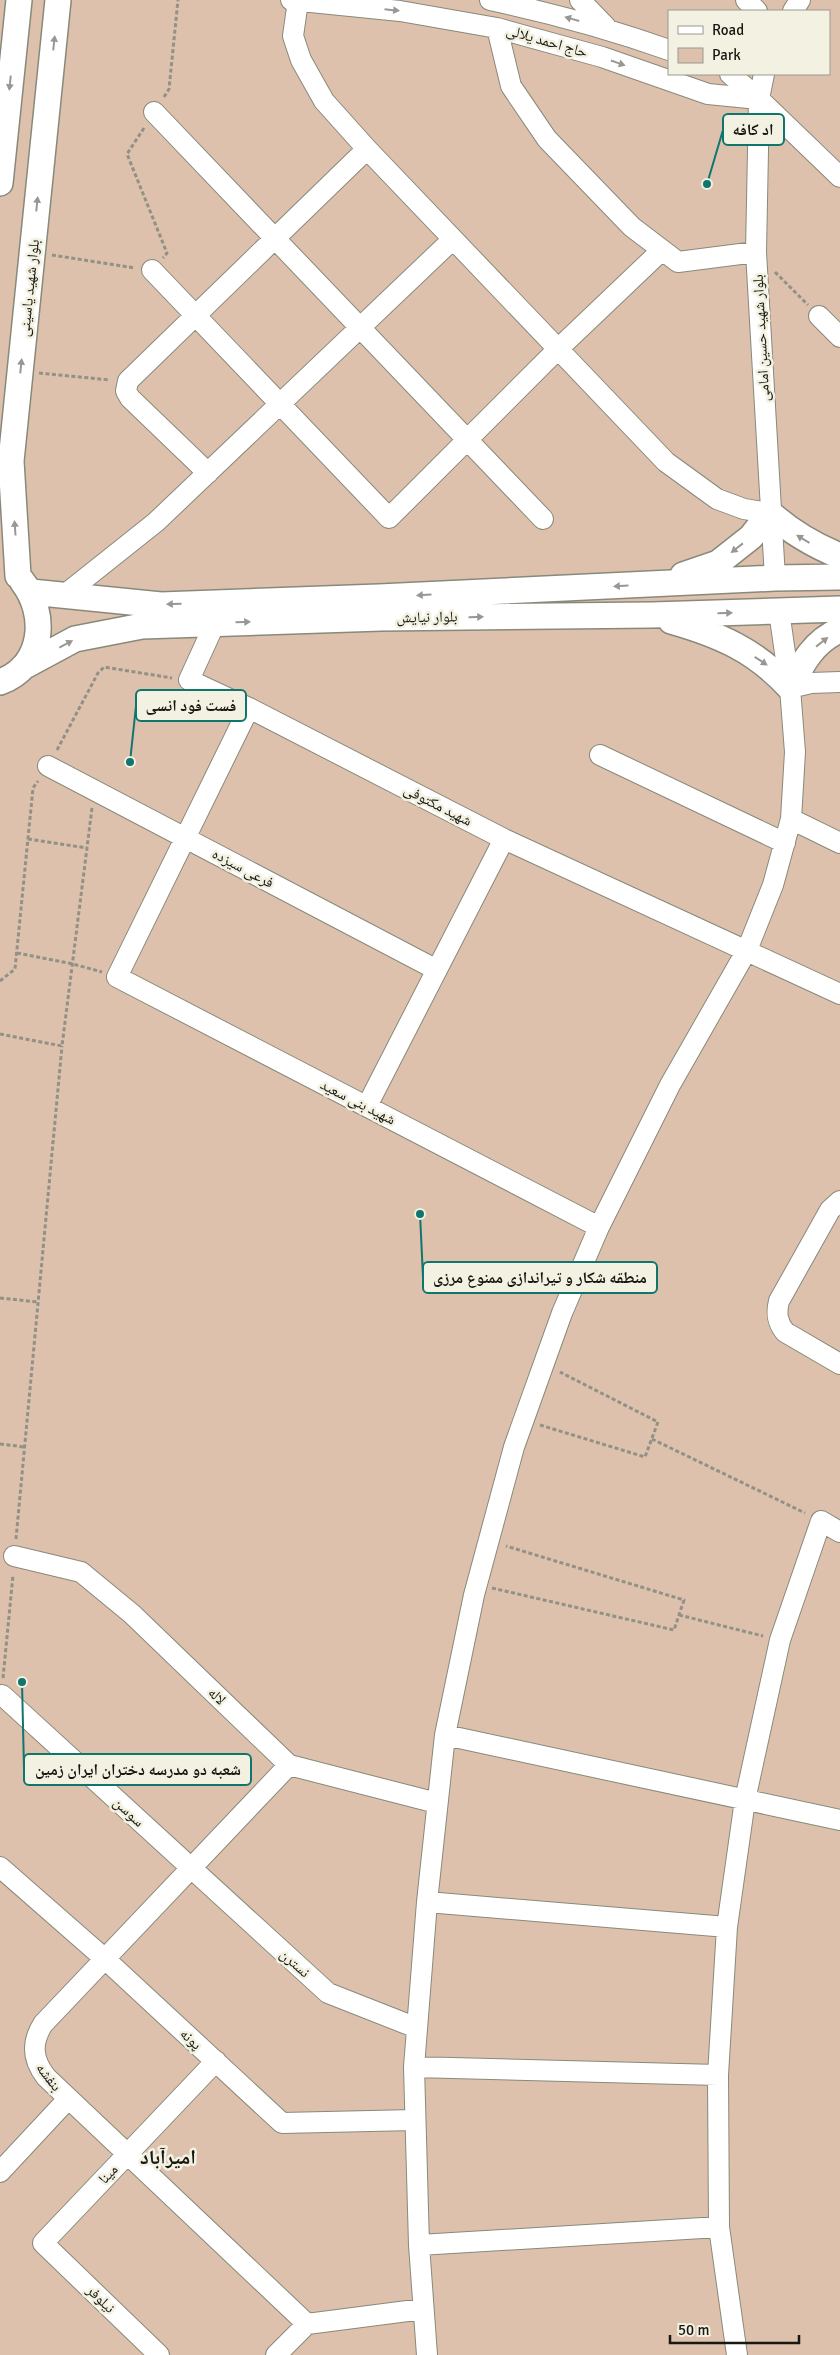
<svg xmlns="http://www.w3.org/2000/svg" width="840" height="2355" font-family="Signika,'Noto Naskh Arabic',sans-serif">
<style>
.green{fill:#ddc1ad;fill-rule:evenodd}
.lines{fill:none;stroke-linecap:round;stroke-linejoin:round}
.minor-casing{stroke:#89897b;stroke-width:22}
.major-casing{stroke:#89897b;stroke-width:28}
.path{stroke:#929186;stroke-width:3;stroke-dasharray:4 2.5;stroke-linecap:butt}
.minor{stroke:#fff;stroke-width:20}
.major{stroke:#fff;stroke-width:25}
.oneway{fill:#979794}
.labels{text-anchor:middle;stroke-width:5;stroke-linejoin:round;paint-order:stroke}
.street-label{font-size:15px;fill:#181812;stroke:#f2f1e2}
.district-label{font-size:20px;font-weight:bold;fill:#181812;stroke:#f2f1e2}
.leader{fill:none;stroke:#0f766e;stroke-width:2}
.callout-dot{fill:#0f766e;stroke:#f2f1e2;stroke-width:2}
.callout{fill:#f2f1e2;stroke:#0f766e;stroke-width:2}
.callout-label{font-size:16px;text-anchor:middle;font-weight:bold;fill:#181812}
</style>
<rect width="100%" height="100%" fill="#f2f1e2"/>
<path class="green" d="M0,0h840v2355h-840zM669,11h160v63h-160z"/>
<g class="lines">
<g class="minor-casing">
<path id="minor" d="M291,0l109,11 97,17 105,29 106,37 51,5
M490,0c61,13 120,29 179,50
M580,0l26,27
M746,0l11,11
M298,1l-5,35 8,24 23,41 43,48 299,313 51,37 27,10 26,4
M793,11l7,-11
M497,28l14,58 36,53 85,88 46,35 78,-10
M730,74l29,25 81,78
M764,74l-5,25 -3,153 19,326
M154,112l389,407
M152,270l237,248 168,-168 105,-100
M819,316l21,21
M208,473l-78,-75 -4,-7 2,-10 239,-232
M63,596l93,-74 296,-282
M215,623l-26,57 60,28 255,131 336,155
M790,688l21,-5 29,-1
M249,708l-132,269 482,250
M600,755l185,88
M48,766l389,204
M791,819l49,24
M367,1106l137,-267
M840,1201l-10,9 -51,91c-3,12 -2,21 6,31l55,32
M14,1556l67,16 51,42 157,151 148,38
M2,1695l326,298 89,35
M445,1735l395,85
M289,1765l-246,259c-12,19 -11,35 3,53l261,247
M0,1867l105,92 177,164 133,-3
M427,1902l300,25
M414,2067l304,8
M0,2172l68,-73
M719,2227l18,128
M419,2245l300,-18 -1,-152 9,-148 18,-127 35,-160 41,-119 19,11
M159,2355l-116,-112 173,-182
M276,2355l31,-31 116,-15
M427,2355l-8,-110 -5,-178 13,-165 18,-167 29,-140 40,-148 48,-134 37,-86 71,-142 77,-135 26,-65 18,-66 4,-67 -5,-64 -11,-77"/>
</g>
<g class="major-casing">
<path id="major" d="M0,183l19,-183
M683,575l35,-12 33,-26 19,-24c22,20 43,32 70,43
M18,576l-7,-115 47,-461
M31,592l130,13 218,-8 396,-19 65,-1
M671,621c49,14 84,29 119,67 12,-25 24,-47 50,-58
M23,667l52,-28 67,-13 239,-8 271,-3 188,-6
M0,682c44,-16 48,-68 22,-101"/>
</g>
<path class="path" d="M164,97l5,-8 9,-89
M144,128l-17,26 40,99 -4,5
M52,255l83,13
M775,272l33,33
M39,373l71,7
M57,750l41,-77 6,-6 68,11
M28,839l59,9
M17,953l56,11 29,8
M0,981l15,-12 18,-181 5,-7
M0,1034l62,12 30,-238
M0,1298l38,4
M540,1425l105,32 13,-35 -98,-50
M652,1439l153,74
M0,1444l24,3
M16,1539l46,-493
M492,1588l182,42 10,-30 -178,-54
M679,1615l84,21
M3,1678l10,-103"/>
<use href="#minor" class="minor"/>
<use href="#major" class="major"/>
</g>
<defs><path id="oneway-solid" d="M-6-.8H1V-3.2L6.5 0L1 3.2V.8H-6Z" transform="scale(1.25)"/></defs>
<g class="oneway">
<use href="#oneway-solid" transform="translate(392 10) rotate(6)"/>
<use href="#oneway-solid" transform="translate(572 19) rotate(-164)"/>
<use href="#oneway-solid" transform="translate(54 43) rotate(-84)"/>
<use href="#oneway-solid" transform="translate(618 63) rotate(19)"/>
<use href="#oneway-solid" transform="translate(10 83) rotate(96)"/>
<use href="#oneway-solid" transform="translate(37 204) rotate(-84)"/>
<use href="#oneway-solid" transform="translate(21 366) rotate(-84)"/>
<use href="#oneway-solid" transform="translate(15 528) rotate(-94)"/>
<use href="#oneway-solid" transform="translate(803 539) rotate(-149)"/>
<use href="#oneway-solid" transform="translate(737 548) rotate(142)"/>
<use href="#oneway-solid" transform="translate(621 586) rotate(177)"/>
<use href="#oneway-solid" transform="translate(424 595) rotate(177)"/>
<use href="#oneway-solid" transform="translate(174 604) rotate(178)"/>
<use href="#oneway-solid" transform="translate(725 613) rotate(-2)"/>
<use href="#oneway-solid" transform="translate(476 617) rotate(-1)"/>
<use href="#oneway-solid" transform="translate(243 622) rotate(-2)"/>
<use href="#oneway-solid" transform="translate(822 642) rotate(-38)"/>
<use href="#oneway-solid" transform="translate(66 644) rotate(-28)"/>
<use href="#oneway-solid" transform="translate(761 661) rotate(33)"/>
</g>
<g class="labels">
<g class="street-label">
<text transform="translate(547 41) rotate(16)" y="5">حاج احمد یلالی</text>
<text transform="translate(29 288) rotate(-84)" y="5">بلوار شهید یاسینی</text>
<text transform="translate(761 338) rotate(-93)" y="5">بلوار شهید حسین امامی</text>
<text transform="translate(427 617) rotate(-1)" y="5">بلوار نیایش</text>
<text transform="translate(438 805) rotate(27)" y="5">شهید مکتوفی</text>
<text transform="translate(243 868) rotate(28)" y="5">فرعی سیزده</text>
<text transform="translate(358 1102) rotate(27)" y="5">شهید بنی سعید</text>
<text transform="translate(217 1696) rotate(44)" y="5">لاله</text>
<text transform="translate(129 1812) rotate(43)" y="5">سوسن</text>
<text transform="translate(295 1963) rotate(42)" y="5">نسترن</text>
<text transform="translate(191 2039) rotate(43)" y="5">پونه</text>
<text transform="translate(49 2077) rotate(52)" y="5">بنفشه</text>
<text transform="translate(108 2174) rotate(-47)" y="5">مینا</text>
<text transform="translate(101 2299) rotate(44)" y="5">نیلوفر</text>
</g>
<g class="district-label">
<text x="168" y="2164">امیرآباد</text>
</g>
</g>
<path class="leader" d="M707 184L723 130M130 762L136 706M420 1214L423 1277M22 1682L24 1769"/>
<g class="callout-dot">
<circle cx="707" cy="184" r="5"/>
<circle cx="130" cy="762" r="5"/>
<circle cx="420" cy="1214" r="5"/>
<circle cx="22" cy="1682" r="5"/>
</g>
<g class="callout">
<rect x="723" y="114" width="61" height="31" rx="5"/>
<rect x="136" y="690" width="110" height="31" rx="5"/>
<rect x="423" y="1262" width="234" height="31" rx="5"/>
<rect x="24" y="1754" width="227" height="31" rx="5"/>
</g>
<g class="callout-label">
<text x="753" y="135">اد کافه</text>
<text x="191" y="711">فست فود انسی</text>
<text x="540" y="1283">منطقه شکار و تیراندازی ممنوع مرزی</text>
<text x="138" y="1775">شعبه دو مدرسه دختران ایران زمین</text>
</g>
<rect x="668" y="10" width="162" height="65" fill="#f2f1e2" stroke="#9b9a8f"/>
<rect x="678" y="26" width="25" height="8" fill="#ffffff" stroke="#9b9a8f"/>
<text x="712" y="35" font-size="15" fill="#181812">Road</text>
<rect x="678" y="48" width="25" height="15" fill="#ddc1ad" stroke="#9b9a8f"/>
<text x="712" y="60" font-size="15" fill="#181812">Park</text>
<path d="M670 2335v8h129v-8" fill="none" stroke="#181812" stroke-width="2.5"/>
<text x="678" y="2335" font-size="15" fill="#181812" stroke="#f2f1e2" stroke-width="4" paint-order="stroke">50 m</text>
</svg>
